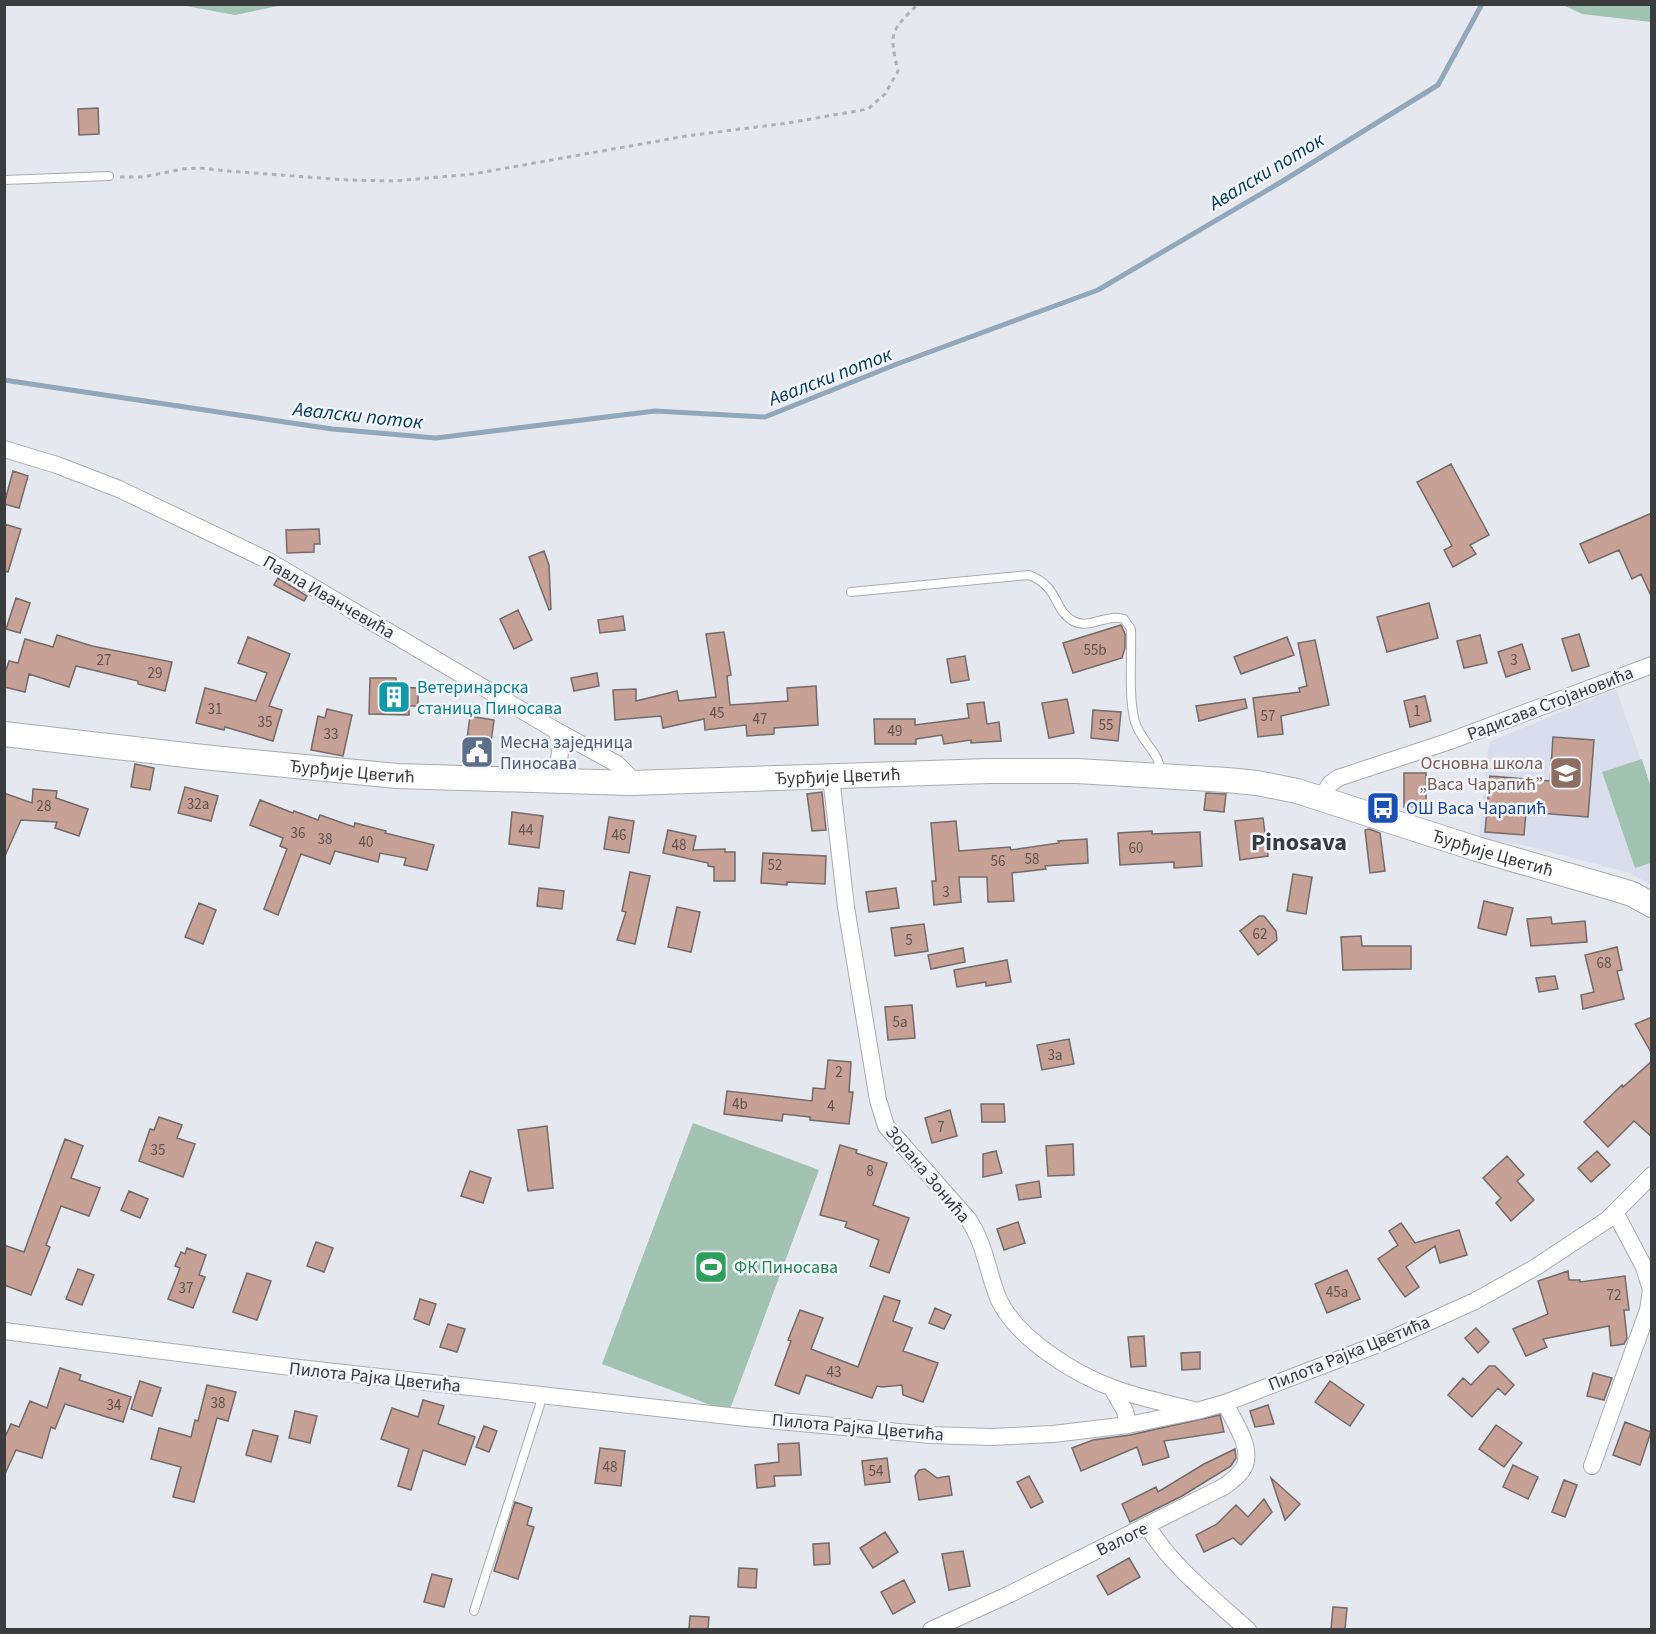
<svg xmlns="http://www.w3.org/2000/svg" width="1656" height="1634" font-family="'Source Sans 3',sans-serif">
<style>
.built{fill:#dadeec}
.green{fill:#a2c2b2}
.lines{fill:none;stroke-linecap:round;stroke-linejoin:round}
.stream{stroke:#92a8ba;stroke-width:5}
.building{fill:#c7a096;stroke:#726b69;stroke-width:1.5}
.lane-casing{stroke:#a9abb1;stroke-width:10}
.street-casing{stroke:#a9abb1;stroke-width:18}
.secondary-casing{stroke:#a9abb1;stroke-width:26}
.path{stroke:#b0b2b7;stroke-width:3;stroke-dasharray:4.5 4.5;stroke-linecap:butt}
.lane{stroke:#fff;stroke-width:8}
.street{stroke:#fff;stroke-width:16}
.secondary{stroke:#fff;stroke-width:24}
.labels{text-anchor:middle;stroke-width:5;stroke-linejoin:round;paint-order:stroke}
.number-label{font-size:15px;fill:#5e5554}
.street-label{font-size:18px;fill:#3b3c3e;stroke:#f3f5fc}
.culture-label{font-size:18px;fill:#0d838f;stroke:#f3f5fc;text-anchor:start}
.service-label{font-size:18px;fill:#4e5e75;stroke:#f3f5fc;text-anchor:start}
.education-label{font-size:18px;fill:#785e54;stroke:#f3f5fc;text-anchor:end}
.transit-label{font-size:18px;fill:#164399;stroke:#f3f5fc;text-anchor:start}
.leisure-label{font-size:18px;fill:#27864d;stroke:#f3f5fc;text-anchor:start}
.water-label{font-size:20px;font-style:italic;fill:#003859;stroke:#f3f5fc}
.district-label{font-size:24px;font-weight:bold;fill:#383a3f;stroke:#f3f5fc}
</style>
<rect width="100%" height="100%" fill="#e6e8ef"/>
<path class="built" d="M1616,689l35,99v97l-21,-12 -103,-27 -48,-8 10,-96z"/>
<path class="green" d="M181,5l102,-1v1l-48,10z
M1563,5h88v17l-69,-8z
M1642,759l9,29v75l-16,5 -33,-96z
M693,1123l126,47 -90,242 -127,-48z"/>
<g class="lines">
<path class="stream" d="M4,380l328,49 104,9 219,-27 110,6 132,-53 201,-74 183,-108 157,-97 44,-81"/>
</g>
<path class="building" d="M98,108l1,26 -20,1 -1,-26z
M1451,464l38,71 -19,10 6,9 -23,13 -9,-17 8,-4 -35,-64z
M13,471l15,5 -9,32 -15,-4z
M1652,513v85l-11,-24 -9,5 -13,-29 -30,13 -9,-19z
M4,524l17,5 -13,43 -4,-1z
M319,529l1,15h-6v8l-27,1 -1,-23z
M544,551l5,14 2,44 -2,1 -20,-53z
M278,578l29,18 -3,5 -30,-16z
M16,598l14,5 -10,30 -14,-4z
M1429,603l9,35 -51,14 -10,-35z
M518,610l14,30 -18,9 -14,-30z
M623,616l2,14 -25,3 -2,-13z
M1121,625l4,9v14l-3,10 -49,15 -10,-30z
M724,632l7,43 -4,1 3,29 58,-4 -1,-13 29,-2 2,39 -44,3v6l-27,2 -1,-11 -41,5 -1,-11 -41,9 -2,-12 -46,4 -2,-30 23,-1v12l41,-10 2,10 37,-4 -10,-63z
M1579,634l10,32 -17,5 -10,-32z
M57,635l35,11 80,16 -7,29 -27,-7v-3l-62,-15 -7,21 -40,-13 -4,18 -21,-5v-11l5,-15 9,2 7,-24 28,8z
M1480,635l7,28 -23,5 -7,-27z
M248,637l42,17 -21,52 13,4 -9,31 -48,-14 -1,3 -28,-7 9,-35 51,13 11,-28 -29,-10z
M1287,637l7,18 -53,19 -7,-17z
M1315,640l14,65 -48,11 2,18 -25,3 -5,-39 47,-6 -1,-4 8,-2 -9,-43z
M1522,644l8,25 -24,8 -8,-25z
M965,656l4,24 -18,3 -4,-24z
M597,673l2,13 -25,5 -3,-13z
M370,678h26v9l22,1v18h-9v9l-40,-1z
M1425,696l6,25 -21,6 -6,-26z
M1067,699l7,34 -25,5 -7,-35z
M1245,699l2,9 -48,13 -3,-15z
M984,702l3,22 12,-2 2,19 -30,2v-3l-27,4 -2,-9 -26,4v5h-41l-1,-25h41v6l54,-7 -2,-14z
M327,709l25,6 -9,41 -32,-6 7,-34 7,2z
M1093,710l28,2 -3,29 -27,-3z
M470,716l24,4 -5,37 -24,-3z
M1553,737l41,3 -6,77 -62,-5 -2,23 -39,-3 5,-56 60,5z
M135,764l19,4 -4,22 -19,-3z
M1404,773h22v33l-22,1z
M185,787l33,9 -7,25 -33,-8z
M33,789l24,2 -1,7 32,11 -9,27 -24,-8 2,-6 -36,-2 -17,38v-65l28,10z
M822,792l4,38 -14,1 -5,-37z
M1206,793l20,1 -2,18 -20,-2z
M260,800l33,13 1,-2 24,9 2,-5 34,12 1,-4 31,8 -1,2 49,12 -7,25 -23,-5 2,-7 -26,-5 -2,9 -43,-11 -5,13 -29,-10 -23,61 -14,-6 23,-60 -7,-3 3,-8 -33,-13z
M512,812l31,4 -4,32 -30,-4z
M609,817l25,4 -5,32 -25,-4z
M1263,818l5,38 -28,4 -5,-39z
M956,821l3,30 51,-4 1,3 48,-7 -1,-2 29,-2 1,24 -43,3 1,3 -34,4 2,28 -26,1 -1,-25h-28l2,25 -27,3 -2,-24h4l-5,-58z
M1369,829l11,4 5,38 -15,2 -5,-43z
M668,830l28,6 -3,14 32,-1v3h10v29h-21v-14l-6,-1v-3l-45,-10z
M1152,831v3l48,-2 2,34 -28,2v-6l-54,3 -2,-32z
M763,853l63,3 -1,28 -38,-2v3l-26,-2z
M630,872l20,4 -15,68 -18,-4 9,-28 -4,-1z
M1293,874l19,3 -6,37 -19,-3z
M539,888l25,3 -2,18 -25,-3z
M896,888l3,20 -30,4 -3,-20z
M1484,901l29,7 -7,27 -28,-7z
M199,903l17,7 -13,34 -18,-7z
M677,907l23,5 -9,40 -23,-5z
M1259,916h5l12,15 1,9 -19,15 -18,-24z
M1551,917l1,7 33,-3 2,21 -56,4 -4,-27z
M924,924l4,27 -33,5 -4,-28z
M1361,936l1,10h49v23l-68,1 -2,-33z
M1617,947l5,23 -5,1 7,28 -41,10 -2,-14 13,-3 -9,-37z
M963,948l2,14 -34,7 -3,-14z
M1007,960l4,22 -25,4v-4l-29,5 -3,-17z
M1555,976l3,13 -19,3 -3,-14z
M912,1005l3,33 -27,2 -3,-33z
M1652,1017v37l-17,-30z
M1069,1039l5,25 -32,6 -5,-25z
M828,1060l23,2 -2,30h4l-4,32 -39,-4v-3l-27,-3 -1,7 -58,-7 3,-23 85,10 1,-13 12,1z
M1652,1061v76l-18,-16 -26,26 -24,-25 38,-37 1,2z
M981,1104h23l1,18h-23z
M950,1110l7,26 -25,7 -7,-25z
M159,1117l23,8 -5,13 18,6 -12,33 -44,-16 11,-32 4,1z
M547,1126l6,62 -25,3 -10,-61z
M65,1139l18,7 -12,32 29,10 -11,28 -28,-10 -15,39 4,2 -19,48 -27,-10v-40l20,7z
M1073,1144l1,31 -26,1 -2,-30z
M840,1145l17,5 -1,3 31,10 -14,42 36,13 -20,55 -19,-7 9,-26 -34,-13 2,-5 -27,-7z
M996,1151l6,22 -19,4v-23z
M1597,1151l13,14 -19,17 -13,-14z
M1507,1156l17,19 -7,6 17,19 -23,21 -15,-18 5,-5 -18,-20z
M470,1171l21,7 -8,25 -22,-7z
M1039,1181l2,16 -22,3 -3,-15z
M129,1191l19,8 -8,19 -19,-8z
M1018,1222l7,21 -21,7 -7,-21z
M1401,1223l14,20 44,-13 8,25 -27,8 -5,-17 -29,21 13,20 -14,10 -27,-38 20,-14 -9,-14z
M316,1242l17,6 -9,24 -17,-6z
M187,1248l19,7 -7,20 6,2 -12,31 -25,-9 12,-31 -5,-2 6,-14 4,2z
M78,1269l16,6 -12,30 -16,-6z
M1347,1270l13,29 -33,14 -12,-29z
M1568,1271l1,9h11v2l45,-6 4,34h-5l3,28 -3,6 -13,2 -2,-20 -66,13 4,8 -21,9 -13,-27 35,-15 -10,-33z
M247,1273l24,8 -14,39 -24,-8z
M884,1296l16,5 -7,20 19,7 -9,23 35,12 -15,39 -20,-7 -1,-10 -20,2 -5,-1 -5,12 -66,-23 -7,19 -24,-9 16,-44 -3,-1 12,-30 23,8 -12,31 47,18z
M420,1299l16,5 -7,21 -15,-6z
M935,1308l16,7 -7,14 -15,-6z
M448,1324l17,5 -8,23 -17,-5z
M1476,1328l13,14 -11,11 -13,-15z
M1144,1336l2,30 -15,1 -3,-30z
M1200,1352v17l-18,1 -1,-17z
M1489,1366h6l19,19 -9,10 -7,-7 -26,29 -24,-22 15,-17 8,7z
M60,1368l21,7 -2,5 52,17 -8,25 -58,-18 -10,25 -4,-2 -9,31 -26,-8 -12,26v-37l7,-15 8,3 11,-26 17,7z
M1593,1373l19,5 -8,22 -17,-4z
M140,1381l21,7 -9,28 -21,-7z
M1330,1381l34,24 -14,21 -35,-24z
M207,1385l29,7 -8,29 -11,-3 -23,84 -21,-5 8,-30 -30,-8 8,-31 32,9 4,-17 3,1z
M423,1400l21,6 -6,18 37,13 -10,28 -42,-15 -12,40 -13,-4 11,-37 -28,-10 11,-31 26,9z
M1268,1405l6,19 -19,3 -5,-16z
M295,1411l22,5 -7,27 -21,-5z
M1220,1415l4,17 -60,9 5,16 -26,8 -6,-18 -56,24 -9,-23 21,-8 37,-5z
M1625,1422l26,10 -11,33 -27,-10z
M1496,1425l26,18 -18,24 -25,-18z
M484,1426l13,5 -8,21 -13,-5z
M253,1430l25,6 -7,26 -25,-7z
M799,1443l2,32 -27,1 1,10 -18,2 -2,-23 24,-3 -1,-18z
M600,1448l25,3 -4,35 -26,-3z
M1235,1449l1,9 -5,8 -49,30 -52,26 -8,-18 34,-17 2,5 46,-28z
M887,1458l3,24 -25,3 -3,-24z
M1513,1465l25,12 -10,22 -25,-12z
M925,1469l12,9 12,-2 3,19 -33,5 -4,-24 4,-6z
M1029,1476l14,26 -12,6 -14,-26z
M1271,1478l29,26 -15,16z
M1564,1480l13,5 -12,32 -13,-5z
M1264,1499l8,13 -31,33 -8,-7 -29,14 -8,-17 21,-11 19,-19 12,12z
M515,1502l17,6 -5,17 7,2 -16,52 -24,-8z
M885,1532l13,20 -25,16 -13,-20z
M829,1543l1,21 -16,1 -1,-21z
M963,1551l7,35 -21,4 -7,-36z
M1129,1558l11,19 -32,18 -11,-19z
M739,1568l18,1 -1,19 -18,-1z
M432,1574l20,5 -8,28 -20,-5z
M904,1580l11,22 -22,12 -12,-22z
M1333,1607l14,1 -2,21h-14z
M690,1616l19,1 -1,12h-19z"/>
<g class="lines">
<g class="lane-casing">
<path id="lane" d="M4,180l105,-4
M851,592l178,-17c31,12 24,35 44,46 17,9 34,-8 51,-2l7,10c1,27 -3,67 4,93 6,20 26,31 26,53
M474,1611l69,-216"/>
</g>
<g class="street-casing">
<path id="street" d="M4,449l53,16 62,24 148,71 290,171 60,33 11,11 2,8
M831,777l15,130 32,193 8,26 82,93c18,26 19,53 31,81 18,38 75,74 114,88 26,10 54,15 80,22
M550,781c11,-17 12,-31 7,-50
M1321,798l9,-14 8,-6 112,-37 202,-76
M4,1331l295,37 448,50 184,17 61,2 61,-3 75,-9 69,-14 28,-8 164,-63 86,-39 61,-34 71,-47 45,-45
M1112,1388l13,23 3,14
M1592,1466l56,-156 3,-20 -7,-23 -29,-55
M1148,1527c25,41 64,70 100,103
M931,1630l79,-36 215,-108c7,-6 16,-11 20,-21 7,-19 -12,-45 -20,-62"/>
</g>
<g class="secondary-casing">
<g id="secondary">
<path id="s1" d="M4,734l199,23 194,19 233,7 359,-12h88l150,9 30,3 40,8 180,58 139,40 16,5 20,11"/>
</g>
</g>
<path class="path" d="M120,177h23l40,-8 16,-1 28,3 120,9 48,1 78,-7 213,-38 102,-13 80,-14 17,-15 13,-23c-9,-39 -8,-39 20,-67"/>
<use href="#lane" class="lane"/>
<use href="#street" class="street"/>
<use href="#secondary" class="secondary"/>
</g>
<defs>
<g id="building-square" transform="scale(1.725)"><rect x="-9" y="-9" width="18" height="18" rx="4" fill="#0f9aa8" stroke="#f3f5fc"/><path d="M-4-6H4V6H1V3H-1V6H-4ZM-2.5-4.3h1.7v1.8h-1.7ZM.8-4.3h1.7v1.8H.8ZM-2.5-1h1.7V.8h-1.7ZM.8-1h1.7V.8H.8Z" fill="#fff"/></g>
<g id="civic-square" transform="scale(1.725)"><rect x="-9" y="-9" width="18" height="18" rx="4" fill="#5c6f8a" stroke="#f3f5fc"/><path d="M-.6-6.5H3V-4.5H.6V-3L4-1V1h2V6H-6V1h2V-1L-.6-3ZM-1.2 2.5V6h2.4V2.5Z" fill="#fff"/></g>
<g id="school-square" transform="scale(1.725)"><rect x="-9" y="-9" width="18" height="18" rx="4" fill="#8d6e63" stroke="#f3f5fc"/><path d="M0-5L7-2L0 1L-7-2ZM-4 1L0 2.5L4 1V4Q0 6-4 4Z" fill="#fff"/></g>
<g id="bus-square" transform="scale(1.725)"><rect x="-9" y="-9" width="18" height="18" rx="4" fill="#1a4fb4" stroke="#f3f5fc"/><path d="M-5-6H5V4H4V6H2V4H-2V6H-4V4H-5ZM-3.5-4V0h7V-4ZM-3.5 1.2v1.5H-2V1.2ZM2 1.2v1.5H3.5V1.2Z" fill="#fff"/></g>
<g id="stadium-square" transform="scale(1.725)"><rect x="-9" y="-9" width="18" height="18" rx="4" fill="#2e9e5b" stroke="#f3f5fc"/><path d="M0-5a6.5 5 0 1 0 0 10a6.5 5 0 1 0 0-10ZM-3.5-1.8h7v3.6h-7Z" fill="#fff"/></g>
</defs>
<g fill-rule="evenodd">
<use href="#building-square" x="394" y="697"/>
<use href="#civic-square" x="477" y="752"/>
<use href="#school-square" x="1566" y="773"/>
<use href="#bus-square" x="1383" y="808"/>
<use href="#stadium-square" x="711" y="1267"/>
</g>
<g class="labels">
<g class="number-label">
<text x="1095" y="655">55b</text>
<text x="104" y="665">27</text>
<text x="1514" y="665">3</text>
<text x="155" y="678">29</text>
<text x="215" y="714">31</text>
<text x="1417" y="716">1</text>
<text x="717" y="718">45</text>
<text x="1268" y="721">57</text>
<text x="760" y="724">47</text>
<text x="265" y="727">35</text>
<text x="1106" y="730">55</text>
<text x="895" y="736">49</text>
<text x="331" y="739">33</text>
<text x="198" y="809">32a</text>
<text x="44" y="811">28</text>
<text x="526" y="835">44</text>
<text x="298" y="838">36</text>
<text x="619" y="840">46</text>
<text x="325" y="844">38</text>
<text x="366" y="847">40</text>
<text x="679" y="850">48</text>
<text x="1136" y="853">60</text>
<text x="1032" y="864">58</text>
<text x="998" y="866">56</text>
<text x="775" y="870">52</text>
<text x="946" y="897">3</text>
<text x="1260" y="939">62</text>
<text x="909" y="945">5</text>
<text x="1604" y="968">68</text>
<text x="900" y="1027">5a</text>
<text x="1055" y="1060">3a</text>
<text x="839" y="1077">2</text>
<text x="740" y="1109">4b</text>
<text x="831" y="1111">4</text>
<text x="941" y="1132">7</text>
<text x="158" y="1155">35</text>
<text x="870" y="1176">8</text>
<text x="186" y="1293">37</text>
<text x="1337" y="1297">45a</text>
<text x="1614" y="1300">72</text>
<text x="834" y="1377">43</text>
<text x="218" y="1408">38</text>
<text x="114" y="1410">34</text>
<text x="610" y="1472">48</text>
<text x="876" y="1476">54</text>
</g>
<g class="street-label">
<text transform="translate(329 597) rotate(30)" y="6">Павла Иванчевића</text>
<text transform="translate(1550 703) rotate(-21)" y="6">Радисава Стојановића</text>
<text dy="6" stroke="none"><textPath href="#s1" startOffset="350">Ђурђије Цветић</textPath></text>
<text dy="6" stroke="none"><textPath href="#s1" startOffset="836">Ђурђије Цветић</textPath></text>
<text dy="6" stroke="none"><textPath href="#s1" startOffset="1502">Ђурђије Цветић</textPath></text>
<text transform="translate(928 1174) rotate(50)" y="6">Зорана Зонића</text>
<text transform="translate(1349 1353) rotate(-22)" y="6">Пилота Рајка Цветића</text>
<text transform="translate(375 1377) rotate(6)" y="6">Пилота Рајка Цветића</text>
<text transform="translate(858 1427) rotate(5)" y="6">Пилота Рајка Цветића</text>
<text transform="translate(1122 1539) rotate(-26)" y="6">Валоге</text>
</g>
<g class="culture-label">
<text x="417" y="693">Ветеринарска<tspan x="417" dy="21">станица Пиносава</tspan></text>
</g>
<g class="service-label">
<text x="500" y="748">Месна заједница<tspan x="500" dy="21">Пиносава</tspan></text>
</g>
<g class="education-label">
<text x="1543" y="769">Основна школа<tspan x="1543" dy="21">„Васа Чарапић”</tspan></text>
</g>
<g class="transit-label">
<text x="1406" y="814">ОШ Васа Чарапић</text>
</g>
<g class="leisure-label">
<text x="734" y="1273">ФК Пиносава</text>
</g>
<g class="water-label">
<text transform="translate(1266 171) rotate(-31)" y="7">Авалски поток</text>
<text transform="translate(830 376) rotate(-21)" y="7">Авалски поток</text>
<text transform="translate(358 415) rotate(6)" y="7">Авалски поток</text>
</g>
<g class="district-label">
<text x="1299" y="850">Pinosava</text>
</g>
</g>
<rect width="1656" height="1634" fill="none" stroke="#3b3c3e" stroke-width="12"/>
</svg>
